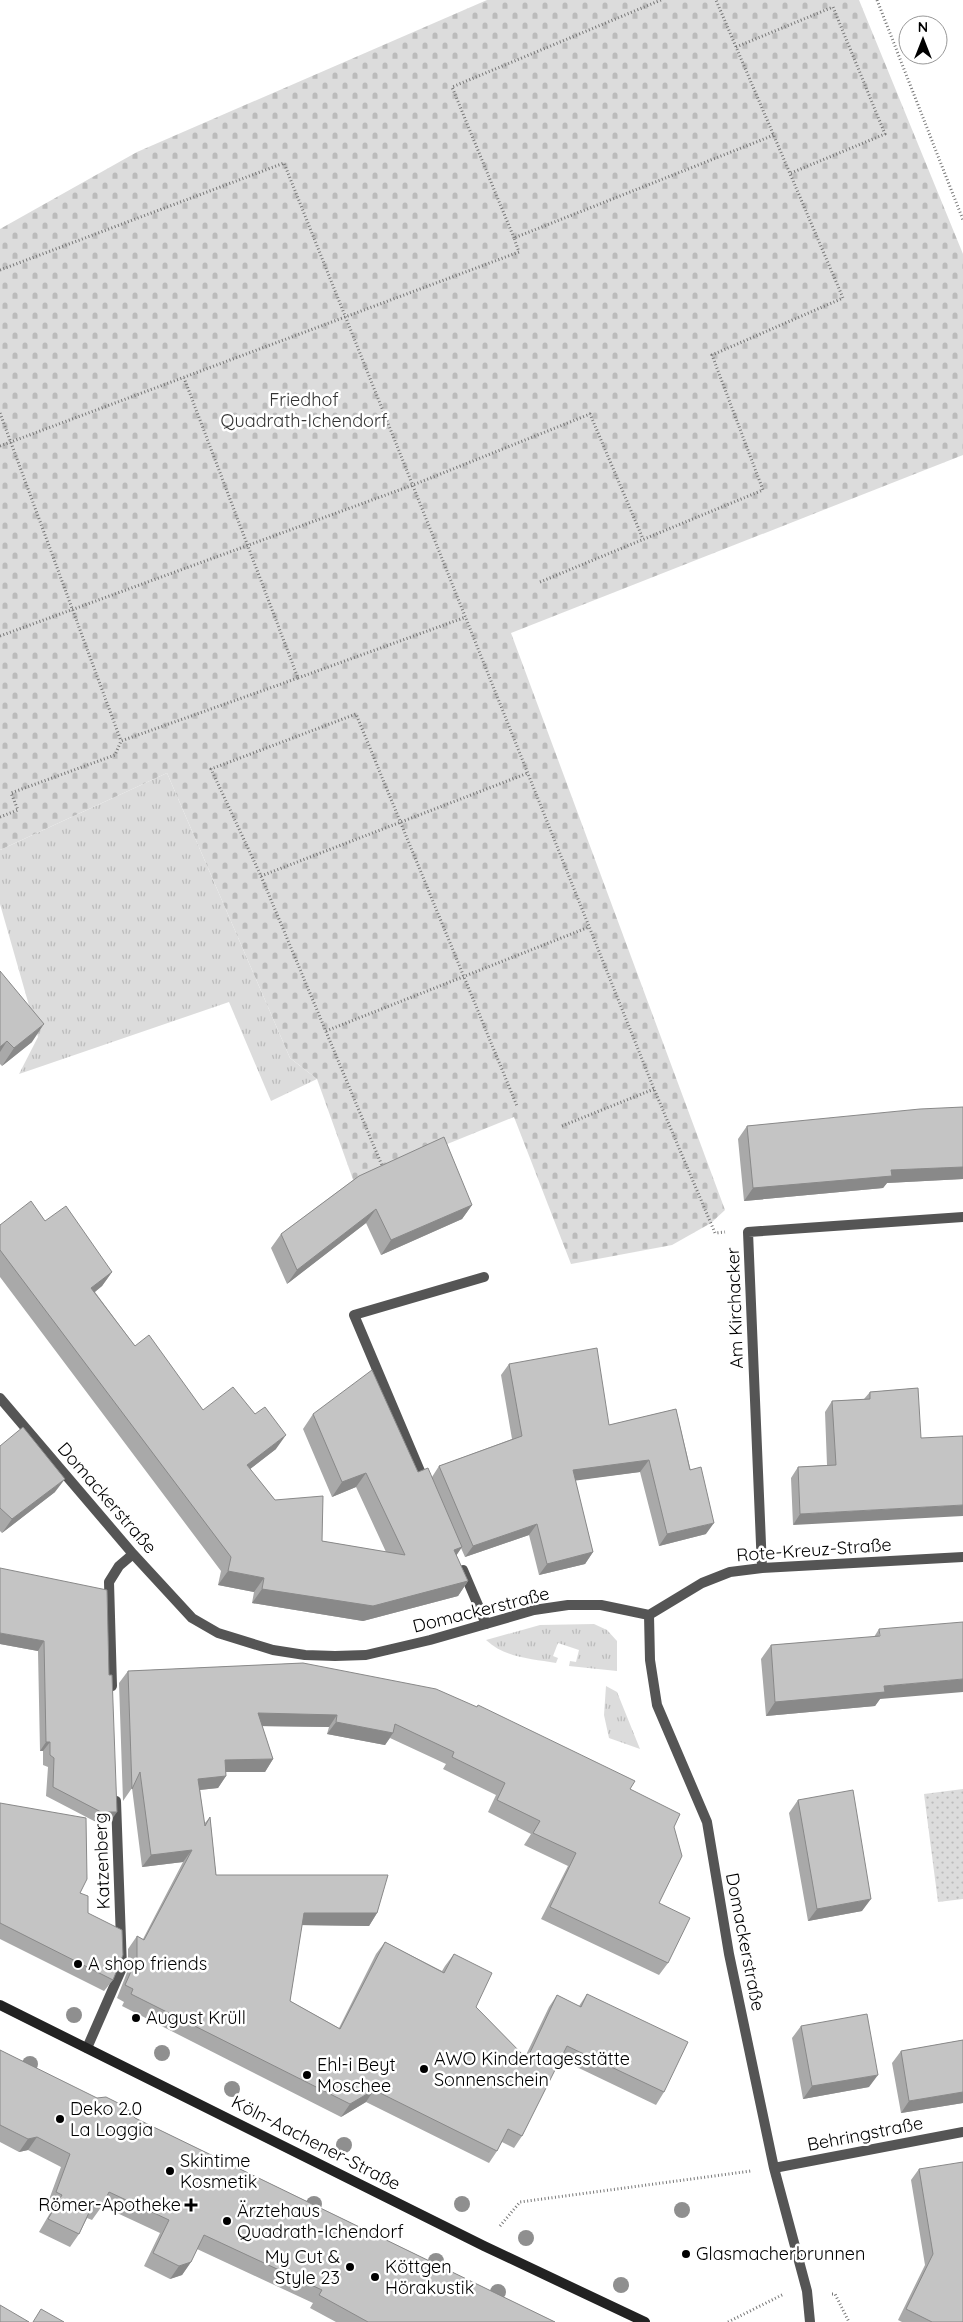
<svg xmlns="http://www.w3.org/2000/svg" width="963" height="2322" font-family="Quicksand,sans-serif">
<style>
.grass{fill:url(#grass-tufts)}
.cemetery{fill:url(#cemetery-stones)}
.park{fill:url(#park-dots)}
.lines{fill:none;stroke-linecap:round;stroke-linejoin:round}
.path{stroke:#777;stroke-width:3;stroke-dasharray:1 2.5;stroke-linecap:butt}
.lane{stroke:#555;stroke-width:10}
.street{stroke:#555;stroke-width:10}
.secondary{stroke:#222;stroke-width:10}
.tree{fill:#8f8f8f}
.wall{fill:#a9a9a9}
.shaded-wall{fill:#898989}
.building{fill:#c4c4c4;stroke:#898989}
.poi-dot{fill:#000;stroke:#fff;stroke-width:2}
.labels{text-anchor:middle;stroke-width:5;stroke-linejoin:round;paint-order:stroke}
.park-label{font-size:18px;fill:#333;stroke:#fff}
.street-label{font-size:18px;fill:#000;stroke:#fff}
.poi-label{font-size:18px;fill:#000;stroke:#fff;text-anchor:start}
</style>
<defs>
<pattern id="grass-tufts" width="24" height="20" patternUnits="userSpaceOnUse" patternTransform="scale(1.25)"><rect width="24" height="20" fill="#dcdcdc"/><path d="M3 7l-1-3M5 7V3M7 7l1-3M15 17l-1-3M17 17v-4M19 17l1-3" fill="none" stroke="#bbb"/></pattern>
<pattern id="cemetery-stones" width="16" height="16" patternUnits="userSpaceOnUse" patternTransform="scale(1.25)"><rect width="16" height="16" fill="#dcdcdc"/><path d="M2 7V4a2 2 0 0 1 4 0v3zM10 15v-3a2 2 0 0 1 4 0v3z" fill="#bbb"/></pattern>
<pattern id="park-dots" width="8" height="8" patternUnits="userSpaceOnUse" patternTransform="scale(1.25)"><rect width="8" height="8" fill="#dcdcdc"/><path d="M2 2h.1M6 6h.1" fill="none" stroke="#bbb" stroke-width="1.8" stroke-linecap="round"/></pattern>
</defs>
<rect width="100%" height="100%" fill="#fff"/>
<path class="grass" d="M167,773l123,285 27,21 -46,22 -42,-99 -210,72 19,-37 -38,-133v-54z
M594,1624l13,6 10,11v30l-48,-5 1,-5 6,1 3,-12 -21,-7 -5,13 5,2 -2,5c-24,-4 -51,-5 -70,-23l54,-15z
M606,1686l11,6 23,57 -31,-11 -5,-23z"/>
<path class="cemetery" d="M487,0h372l104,254v201l-452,178 214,577 -14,13 -39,22 -101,19 -57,-147 -79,32 -79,39 -39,-109 -27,-21 -123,-285 -167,77v-621l137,-77z"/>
<path class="park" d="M963,1789v110l-25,3 -14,-108z"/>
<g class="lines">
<path class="path" d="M877,0l86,220
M736,47l97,-40 52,127 -94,39
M514,238l-62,-151 209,-87
M0,270l284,-107 370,926 61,144 10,-1
M0,413l121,328
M0,446l519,-194 -5,-14 260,-103
M540,582l223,-92 -51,-135 131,-57 -127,-298
M0,636l413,-151 177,-71 53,125
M298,678l168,-61
M0,817l18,-7 -7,-17 104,-38 6,-14 177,-63 -114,-300
M261,876l267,-103
M326,1031l263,-104
M562,1126l92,-37
M383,1168l-122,-292 -50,-107 145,-55 161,392
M500,2226l20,-24 231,-31
M832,2294h3l14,28
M728,2322l56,-28"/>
<path class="lane" d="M425,1483l-71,-168 130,-38
M463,1570l23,54"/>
<path class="street" d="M0,1398l133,156 59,64 26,15 55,17 32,5 30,1 31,-1 64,-15 104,-30 34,-5h33l48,10 1,45 7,45 50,117 22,132 45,214 33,123 3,31
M762,1568l-14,-336 215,-15
M649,1615l53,-32 28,-11 32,-4 201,-11
M112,1686l-3,-104 10,-16 14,-12
M87,2048l35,-80 -6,-167
M774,2168l189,-36"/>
<path class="secondary" d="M0,2005l484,241 161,76"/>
</g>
<g class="tree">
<circle cx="74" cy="2015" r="8"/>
<circle cx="162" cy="2053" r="8"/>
<circle cx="30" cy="2064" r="8"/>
<circle cx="232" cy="2089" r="8"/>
<circle cx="344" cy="2145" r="8"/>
<circle cx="314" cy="2204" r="8"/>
<circle cx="462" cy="2204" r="8"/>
<circle cx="682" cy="2210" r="8"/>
<circle cx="526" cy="2238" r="8"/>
<circle cx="436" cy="2261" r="8"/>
<circle cx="621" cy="2285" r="8"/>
<circle cx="498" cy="2292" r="8"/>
</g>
<path class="wall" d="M0,971l32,71 -30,24 -2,-2z
M963,1107v72l-76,4 -4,5 -139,13 -6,-62 9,-13z
M359,1176l113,29 -10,14 -81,36 -15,-32 -79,61 -16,-36 10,-14z
M45,1221l67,51 -10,14 -7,6 40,54 68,64 73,39 -26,20 25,31 47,41 64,11 -30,-65 -24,10 -29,-68 10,-15 105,58 14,5 7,-11 73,-27 -11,-64 8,-11 100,61 67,-16 30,125 -47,12 -19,-74 -65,8 18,72 -8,12 -46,11 -10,-40 -64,22 -4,-9 -5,7 12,26 -10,15 -95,25 -111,-18 2,-11 -36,-7 3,-14 -221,-294v-52z
M918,1388l-125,137 -2,-47 7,-11 29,-2 -2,-53 7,-11 32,-2 6,-7z
M0,1446l55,46 -53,41 -2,-2z
M107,1590l3,232 -16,-1 -48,-25 2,-29 -5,-2v-14h-3l-2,-100 -38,-7z
M879,1629l1,70 -5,7 -109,10 -5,-57 10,-14 103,-8z
M303,1663l327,126 44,38 -15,76 9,60 -9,12 -118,-56 27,-53 -44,-21 7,-11 -43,-22 8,-17 -53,-26 3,-5 -56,-26 -5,7 -58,-11 2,-7 -67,-1 11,33 -8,13h-39v4l-8,12 -18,2 4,34 6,-7 6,58 161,38 -8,13 -67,-1 -12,76 49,27 37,-74 9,-12 57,29 3,-5 9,-12 22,53 49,50 24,-50 8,-12 22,11 8,-12 77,98 -8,13 -96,-46 -38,77 -8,12 -12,-6 -5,9 -8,12 -123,-61 -25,15 -219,-111 2,-4 -7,-4 11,-28v-21l9,-13 6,3 40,-77 -41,5 -10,-79 -9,13 -4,-118 9,-12z
M798,1800l64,111 -54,10 -19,-108z
M0,1803l80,90 33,87 -9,11 -104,-52z
M801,2026l68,61 -66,12 -11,-61z
M963,2040v63l-62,10 -9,-50 9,-12z
M0,2050l135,68 420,204h-219l-26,-14 3,-5 -116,-54 -6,13 -9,13 -12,4 -26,-13 16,-33 -58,-27 -10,14 -5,-2 -8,16 -9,13 -31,-15 14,-24 -6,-3 14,-38 -33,-17 -9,2 -19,-10z
M919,2169l44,153h-61l-4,-2 27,-55 -14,-85z"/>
<path class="shaded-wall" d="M44,1024l-12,18 -30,24 12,-18z
M7,1041l-7,11v-5z
M963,1167v12l-76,4 -4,5 -139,13 9,-13 138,-18z
M472,1205l-10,14 -81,36 10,-15z
M376,1209l-10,14 -79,61 10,-14z
M112,1272l-10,14 -21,17 10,-15z
M286,1435l-10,14 -39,30 10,-14z
M649,1460l-9,12 -75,10 8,-12z
M366,1473l-10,14 -24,10 10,-15z
M65,1479l-10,13 -53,41 10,-14z
M963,1505v11l-170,9 7,-11z
M714,1523l-8,11 -47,12 8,-12z
M537,1524l-8,11 -64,22 8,-11z
M462,1547l-10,15 2,-12z
M593,1552l-8,12 -46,11 8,-11z
M228,1571l36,7 -10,14 -36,-7z
M468,1581l-10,15 -95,25 -111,-18 10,-14z
M0,1633l44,8 -6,10 -38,-7z
M963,1679v13l-83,7 -5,7 -109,10 9,-14 109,-16z
M258,1713l79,2 -8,12 -80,-1z
M336,1722l57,11 -8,12 -58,-11z
M46,1742h4l-7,9h-3z
M273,1759l-8,13h-49l9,-12z
M226,1776l-8,12 -29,3 9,-12z
M101,1812h16l-7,10 -16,-1z
M192,1850l-9,12 -41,5 9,-12z
M871,1899l-9,12 -54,10 9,-12z
M304,1913h73l-8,13 -73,-1z
M878,2075l-9,12 -66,12 9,-13z
M374,2090l-8,12 -25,15 9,-13z
M963,2092v11l-62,10 8,-12z
M37,2137l-9,13 -9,2 9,-13z
M191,2262l-9,13 -12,4 9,-13z"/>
<path class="building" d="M0,971l44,53 -30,24 -7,-7 -7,6z
M963,1107v60l-72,3 1,6 -139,12 -6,-62 173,-17z
M444,1137l28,68 -81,35 -15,-31 -79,61 -16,-36 78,-58z
M31,1201l14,20 21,-15 46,66 -21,16 44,58 14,-11 54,75 30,-23 22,27 10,-7 21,28 -39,30 28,35 48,-4 -1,45 83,14 -39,-82 -24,9 -29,-68 59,-44 46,102 10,-4 34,79 -8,3 14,31 -95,25 -111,-17 2,-11 -36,-7 3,-14 -231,-307v-25z
M597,1348l12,77 67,-16 14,61 11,-3 13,56 -47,11 -18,-74 -76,10 20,82 -46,12 -10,-40 -64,22 -34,-80 83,-30 -13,-72z
M918,1388l3,50 42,-2v69l-163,9 -2,-47 38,-2 -4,-64 38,-2v-7z
M23,1427l42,52 -53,40 -12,-11v-62z
M0,1568l107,22 2,85h3l5,137h-16l-48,-25 1,-29 -4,-3v-13h-4l-2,-101 -44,-8z
M963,1622v57l-79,7 1,6 -110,10 -4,-57 109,-9 -1,-7z
M303,1663l133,26 41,18 1,-2 157,76 -5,8 50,25 -6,13 8,29 -23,47 31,15 -22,45 -118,-56 26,-54 -43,-20 7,-12 -43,-21 8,-17 -53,-26 2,-5 -59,-28 -2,9 -57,-11 1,-7 -79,-2 15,46 -48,1 1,16 -28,3 7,47 5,-9 6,58h172l-11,38h-73l-14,88 50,28 45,-87 59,31 10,-19 38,19 -16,34 51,52 30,-64 24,12 6,-13 101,48 -24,50 -97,-46 -45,90 -14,-7 -11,22 -123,-61 -24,14 -219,-110 2,-5 -8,-4 12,-27v-22l7,4 48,-90 -41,5 -11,-83 -8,17 -4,-118z
M853,1790l18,109 -54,10 -19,-109z
M0,1803l86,15 1,61 -7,14 8,3v17l34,17 1,25 -10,25 -113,-57z
M867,2014l11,61 -66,11 -11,-60z
M963,2040v52l-54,9 -8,-50z
M0,2050l97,48 9,-1 20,10 9,11 420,204h-187l-49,-27 3,-5 -118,-55 -13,27 -12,4 -26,-13 16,-33 -60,-28 -8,16 -8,-4 -14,30 -31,-15 14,-24 -6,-3 14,-38 -33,-17 -9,2 -28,-14z
M963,2162v160h-31l-26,-13 27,-55 -14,-85z
M0,2305l29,17h-29z
M41,2309l23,13h-31z"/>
<g class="poi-dot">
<circle cx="78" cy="1964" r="5"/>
<circle cx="136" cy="2018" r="5"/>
<circle cx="424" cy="2069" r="5"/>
<circle cx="307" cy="2075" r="5"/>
<circle cx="60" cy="2119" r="5"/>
<circle cx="170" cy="2171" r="5"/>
<path d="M188.5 2197.5h5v5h5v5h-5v5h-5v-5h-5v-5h5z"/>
<circle cx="227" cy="2221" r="5"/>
<circle cx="686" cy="2254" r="5"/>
<circle cx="350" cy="2267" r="5"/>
<circle cx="375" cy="2277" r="5"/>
</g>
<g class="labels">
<g class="park-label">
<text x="304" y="406">Friedhof<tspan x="304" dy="21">Quadrath-Ichendorf</tspan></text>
</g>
<g class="street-label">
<text transform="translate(735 1308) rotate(-92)" y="6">Am Kirchacker</text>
<text transform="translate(107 1498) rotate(49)" y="6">Domackerstraße</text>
<text transform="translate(814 1550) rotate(-4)" y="6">Rote-Kreuz-Straße</text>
<text transform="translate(481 1610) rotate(-14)" y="6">Domackerstraße</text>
<text transform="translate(102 1861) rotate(-92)" y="6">Katzenberg</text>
<text transform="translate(745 1942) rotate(79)" y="6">Domackerstraße</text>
<text transform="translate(865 2134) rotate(-11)" y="6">Behringstraße</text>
<text transform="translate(316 2143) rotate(27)" y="6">Köln-Aachener-Straße</text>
</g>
<g class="poi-label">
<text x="88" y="1970">A shop friends</text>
<text x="146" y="2024">August Krüll</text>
<text x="434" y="2065">AWO Kindertagesstätte<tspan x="434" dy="21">Sonnenschein</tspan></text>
<text x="317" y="2071">Ehl-i Beyt<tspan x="317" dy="21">Moschee</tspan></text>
<text x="70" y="2115">Deko 2.0<tspan x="70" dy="21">La Loggia</tspan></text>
<text x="180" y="2167">Skintime<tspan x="180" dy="21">Kosmetik</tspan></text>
<text x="181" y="2211" text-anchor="end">Römer-Apotheke</text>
<text x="237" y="2217">Ärztehaus<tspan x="237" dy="21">Quadrath-Ichendorf</tspan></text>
<text x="696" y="2260">Glasmacherbrunnen</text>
<text x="340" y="2263" text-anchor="end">My Cut &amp;<tspan x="340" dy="21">Style 23</tspan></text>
<text x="385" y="2273">Köttgen<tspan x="385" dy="21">Hörakustik</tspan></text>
</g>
</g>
<g transform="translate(923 40)"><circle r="24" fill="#ffffff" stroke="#999999"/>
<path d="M0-4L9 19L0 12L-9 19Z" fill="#000000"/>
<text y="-8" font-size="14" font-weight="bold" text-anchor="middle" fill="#000000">N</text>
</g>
</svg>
